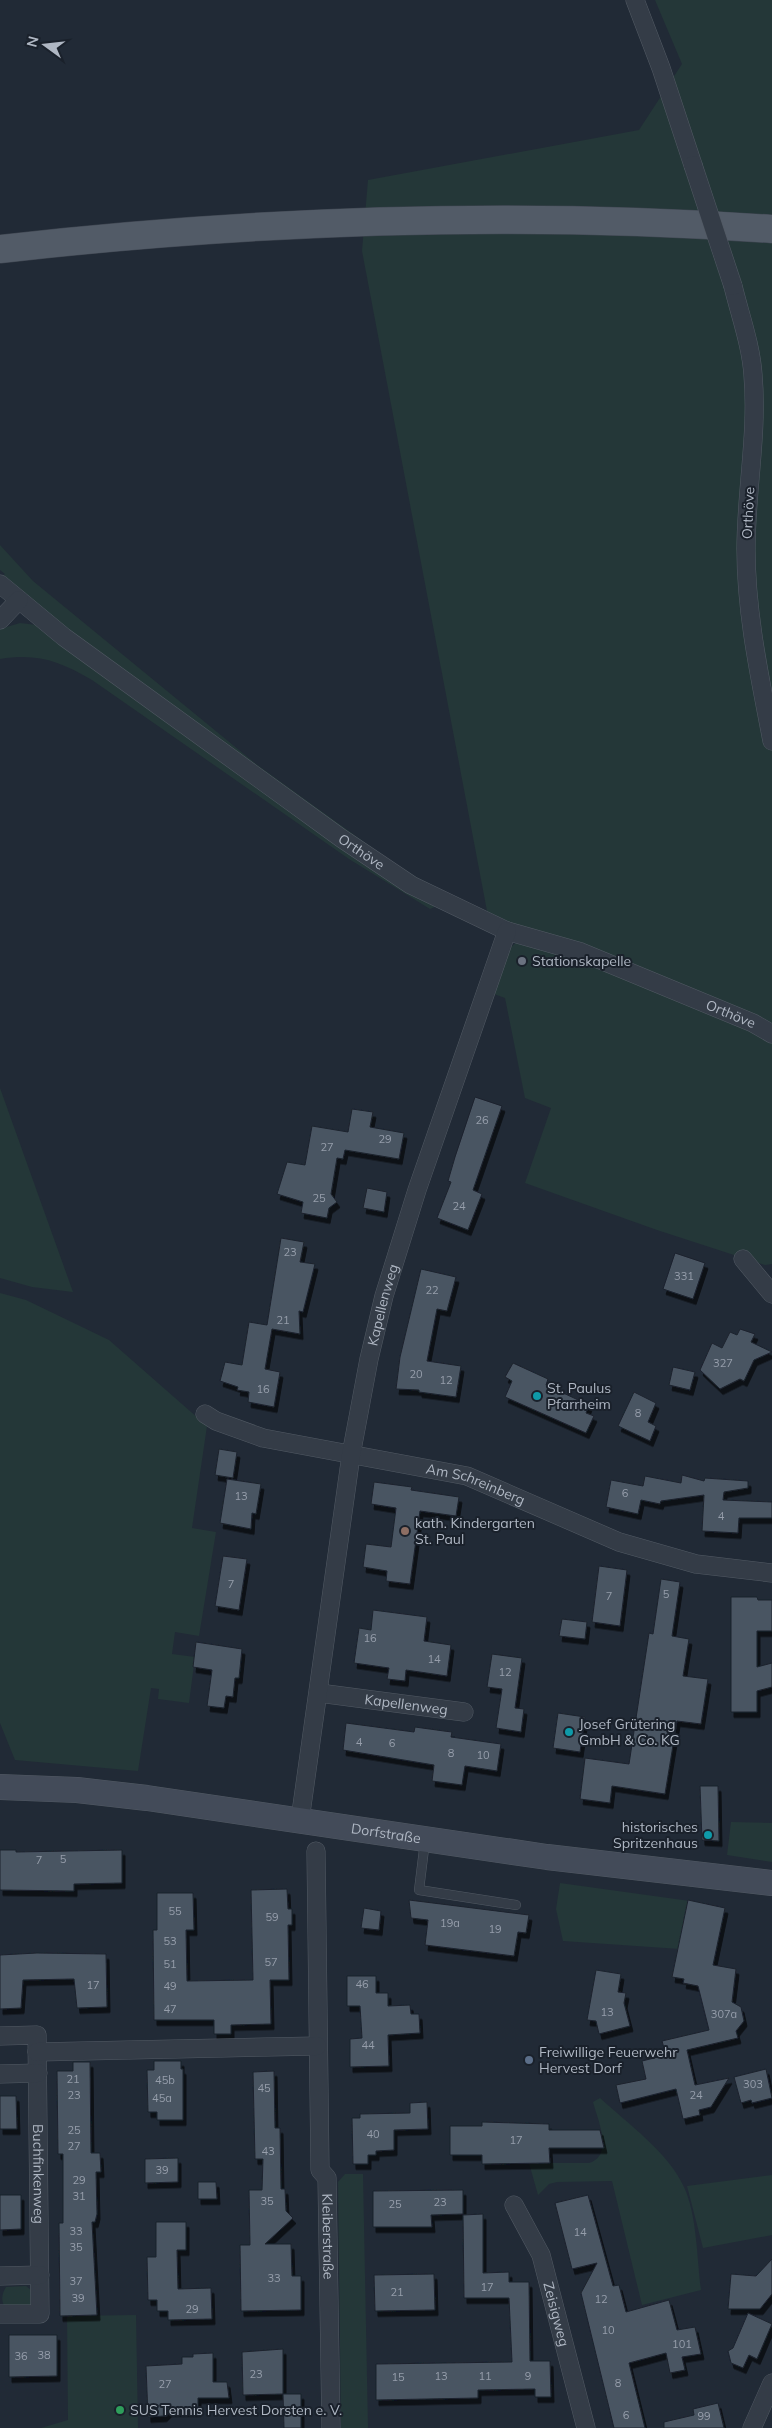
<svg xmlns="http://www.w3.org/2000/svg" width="772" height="2428" font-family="Mulish,sans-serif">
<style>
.green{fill:#243738}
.building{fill:#495462;stroke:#1c232d;filter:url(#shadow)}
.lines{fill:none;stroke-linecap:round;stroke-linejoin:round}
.lane-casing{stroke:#525a64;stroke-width:10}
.street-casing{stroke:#525a64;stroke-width:19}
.secondary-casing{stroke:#525a64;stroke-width:26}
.primary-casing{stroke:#3e4550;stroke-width:29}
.lane{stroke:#343c47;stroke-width:9}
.street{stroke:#343c47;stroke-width:18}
.secondary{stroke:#434b59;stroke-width:25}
.primary{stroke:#525b67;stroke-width:28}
.street-bridge-casing{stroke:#525a64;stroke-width:19;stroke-linecap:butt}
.street-bridge{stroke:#343c47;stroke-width:18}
.worship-dot{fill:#6b7280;stroke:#1a212b;stroke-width:2}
.culture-dot{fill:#0f9aa8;stroke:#1a212b;stroke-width:2}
.education-dot{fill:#8d6e63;stroke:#1a212b;stroke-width:2}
.service-dot{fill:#5c6f8a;stroke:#1a212b;stroke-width:2}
.leisure-dot{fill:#2e9e5b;stroke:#1a212b;stroke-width:2}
.labels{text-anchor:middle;stroke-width:4;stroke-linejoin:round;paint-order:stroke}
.number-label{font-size:11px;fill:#969eab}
.street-label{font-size:14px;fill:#afb7c3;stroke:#1a212b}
.poi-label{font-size:14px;fill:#afb7c3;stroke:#1a212b;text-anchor:start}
</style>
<defs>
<filter id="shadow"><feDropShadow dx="3" dy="5.5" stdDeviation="0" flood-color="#0009"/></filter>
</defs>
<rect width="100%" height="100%" fill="#212a36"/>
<path class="green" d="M655,0h117v1024l-261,-101 -24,-12 -125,-660 6,-71 271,-50 43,-66z
M0,545l33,36 223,183 144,104 36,20 -38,-18 -272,-195 -126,-97 5,-4 -5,-4z
M20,623l17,2 402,280 -9,4 -81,-50 -257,-179c-33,-19 -54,-27 -92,-21v-30z
M519,942l59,16 173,71 21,13v222l-7,1 -108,-35 -132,-47 26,-75 -26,-10 -20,-100 -11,-4c4,-12 11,-50 25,-52z
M0,1088l73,204 -41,-5 -32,-9z
M0,1293l26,7 83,40 98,86 -15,102 24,4 -17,104 -24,-4 -3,22 23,3 -6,46 -31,-4 1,-10 -8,-1 -13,83 -123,-11 -15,-37z
M731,1822l41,1v39l-45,-7z
M560,1883l130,18 -10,48 -117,-8 -7,-32z
M600,2098c27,25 69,55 84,89 13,28 13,72 17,103l-59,15 -30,-124 -55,1 -8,2 -11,11 -9,-32h60c25,-8 9,-42 4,-61z
M345,2174h18l5,254h-27l-3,-246z
M772,2175v60l-69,13 -16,-62z
M26,2286l5,4 1,14 -5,5h-21c-5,-7 -5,-14 0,-22z
M136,2315l2,113h-97l27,-8 -1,-104z"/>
<path class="building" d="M475,1097l27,9 -29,84 9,4 -14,36 -31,-12 14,-36 -3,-1 7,-24z
M352,1109l21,3 -3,15 34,6 -5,26 -54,-9 -2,9 -6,-1 -6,36 6,8 -8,6 -2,10 -26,-5 2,-11 -26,-8 10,-32 18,3 7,-39 36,6z
M367,1188l20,4 -3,20 -21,-4z
M281,1238l23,4 -4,20 15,2 -12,48 -4,-1 1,23 -28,-5 -7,40 15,3 -6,35 -26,-5 1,-10 -12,-2 1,-3 -18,-6 5,-19 17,3 7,-43 18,3z
M675,1253l30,10 -12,36 -30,-10z
M421,1269l35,8 -9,34 -10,-2 -10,52 34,5 -5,31 -37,-5v-2l-23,-1 4,-32z
M740,1329l15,5 -4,8 21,10 -18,8 -10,21 -4,-2 -20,10 -20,-19 12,-27 10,5 8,-16 7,3z
M513,1363l35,16 -2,6 43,20 -3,8 8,3 -8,17 -81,-36 7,-16 -7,-4z
M673,1367l22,5 -5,18 -21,-5z
M634,1392l22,11 -8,19 8,4 -6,15 -32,-15z
M219,1449l18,3 -4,26 -18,-3z
M682,1475l22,6 1,-3 43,3v7l-24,4 -1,8 49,2v16h-33l-1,15 -36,-2 2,-36 -43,6 -1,3 -19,-4 -3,14 -32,-7 5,-27 32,6 2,-10 36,7z
M227,1479l34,5 -5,30 -4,-1 -1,16 -31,-6z
M374,1482l38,5 -1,3 48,7 -3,19 -36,-5 -10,73 -24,-3 1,-10 -24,-4 3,-23 25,3 5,-39 -25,-4z
M223,1556l24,3 -8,51 -24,-4z
M599,1566l28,4 -7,56 -28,-4z
M661,1579l19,3 -8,54 17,3 -6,37 25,3 -7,45 -24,-3 -12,73 -53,-8 -2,17 -30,-4 5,-41 44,6 20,-131 4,1z
M731,1597h26l1,3h14v31h-15v36l15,-4v24l-15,4v21h-26z
M373,1610l54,7 -3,24 27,4 -4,31 -41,-6 -1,11 -18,-2 2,-11 -35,-5 5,-35 12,2z
M562,1619l25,3 -2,17 -26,-3z
M196,1642l46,7 -3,29h-4l-2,19 -7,-1 -2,12 -17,-2 5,-36 -19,-3z
M492,1654l30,4 -7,50 9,1 -3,23 -25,-4 6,-39 -15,-2z
M558,1713l27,4 -5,35 -27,-4z
M346,1723l68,9 1,-5 29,4 8,1 -1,5 50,7 -4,27 -32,-5 -3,19 -30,-4 2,-16 -91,-15z
M700,1786h18l1,55 -17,-1z
M0,1850h16v2l106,-2v33l-48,1v7l-74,-1z
M287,1889l1,20h4v16h-4l1,55h-19l1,44 -40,1v9h-17v-14h-60l-1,-90h4v-37h36l1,37h-8l1,51 66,-1 -2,-90z
M409,1900l120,15 -3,18 -8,-1 -4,24 -89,-11 3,-25 -17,-2z
M688,1900l37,8 -12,57 23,4 -4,33 9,5 3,14 -8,10 2,7 -51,12 8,35 34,-7 -18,29 -12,3 1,5 -17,4 -7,-30 -56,14 -4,-18 30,-6 -4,-18 24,-6 -4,-14 47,-11 -11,-44 -15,-3 1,-4 -12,-2z
M364,1908l17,3 -2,19 -18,-2z
M37,1953l69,1 1,53 -30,1 -3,-29 -51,1 -2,28 -21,1v-54z
M596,1970l25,4 -3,18 8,1 -2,10 6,23 -31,8 -3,-13 -9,-1z
M347,1976h29v17h12v13l22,-1 1,9h8l1,19 -32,2 1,31 -39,1v-28l12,-1 -2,-32h-13z
M154,2061h27v8h2v51h-26v-8h-9l-1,-42h7z
M73,2062h17l1,91h9l1,19h-5l1,42 -2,8h-3l5,93 -37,1 -1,-93h4v-69h-5l-1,-83h16z
M766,2069l6,29 -20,5 -1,-3 -10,3 -7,-26z
M274,2071l1,57h5l1,61h4l1,22 7,7 -28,26h26l1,32h9v34l-60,1 -1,-66h10l-1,-55h13l1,-31h-8l-2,-87z
M0,2096h16l1,33h-17z
M427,2102l1,27 -34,1v20l-18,1v4h-8v9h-15l-1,-46h8v-4l50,-1v-10z
M482,2122l67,2v6h51l4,18h-55l1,15 -68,1v-9h-32v-29h32z
M178,2158v24l-33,1v-24z
M198,2182h18l1,17h-19z
M463,2190v24l-32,1 1,12h-59v-36z
M0,2195h21v34l-21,1z
M588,2195l25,91 6,-1 7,27 43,-12 8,30 18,-3 6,27 -19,3 3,13 -15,3 -4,-20 -37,10 16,65h-31l-33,-135 16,-30 -25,6 -17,-66z
M483,2214v59l26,-1v10h20l1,79h20l1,36h-16v-8l-57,1v8l-102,2v-36l136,-2 -3,-64h-45l-1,-83z
M156,2222h30v28h-9l1,39 33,-1 1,31 -44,1v-9h-11v-11h-9l-1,-43h9z
M772,2259v35l-12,15h-32l3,-35 25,2z
M434,2274l1,36 -60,1 -1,-36z
M748,2313l24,11 -15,35 -8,-4 -6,13 -12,-5 -3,-12 5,-3z
M9,2335h48v41l-48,1z
M283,2349v45l-40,1 -1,-43z
M213,2353v29h14l2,16h-31v13h-29l-5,5 -16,1 -2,-51 36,-2v-7h11v-3z
M283,2394h18v34h-17z
M718,2403l6,25h-60v-6l30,-7 -1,-6z"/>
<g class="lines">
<g class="lane-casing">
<path id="lane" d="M425,1841l-6,49 97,15"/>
</g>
<g class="street-casing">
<g id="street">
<path d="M635,0l26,68 32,97"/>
<path d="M733,286c7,29 18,59 20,89 5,58 -7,116 -7,174 0,65 14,129 26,192"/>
<path id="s1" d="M0,584l64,53 277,201 70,47 96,46 74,21 172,71 19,11"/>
<path d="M0,620l19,-20"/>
<path d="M743,1259l29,35"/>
<path id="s2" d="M205,1414l11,7 47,17 204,38 152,66 77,22 76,9"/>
<path id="s3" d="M319,1693l145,19"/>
<path id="s4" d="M300,1820l51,-365 18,-96 15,-63 33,-106 90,-259"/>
<path id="s5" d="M316,1851l4,319 7,8 4,250"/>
<path id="s6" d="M0,2036l37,-1 3,279h-40"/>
<path d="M37,2052l280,-6"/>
<path d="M0,2074l38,-1"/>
<path id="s7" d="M514,2205l27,50 45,173"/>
<path d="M0,2276l40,-1"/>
<path d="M752,2428l20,-45"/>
</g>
</g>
<g class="secondary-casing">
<g id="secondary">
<path id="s8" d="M0,1787l77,3 70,8 400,59 225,26"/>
</g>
</g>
<g class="primary-casing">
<path id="primary" d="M0,249c256,-29 515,-38 772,-20"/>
</g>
<use href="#lane" class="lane"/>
<use href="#street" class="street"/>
<use href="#secondary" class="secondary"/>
<use href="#primary" class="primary"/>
<g class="street-bridge-casing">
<path id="street-bridge" d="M693,165l40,121"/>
</g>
<use href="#street-bridge" class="street-bridge"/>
</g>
<circle class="worship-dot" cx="522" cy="961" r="5"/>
<g class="culture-dot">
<circle cx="537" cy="1396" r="5"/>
<circle cx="569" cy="1732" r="5"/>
<circle cx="708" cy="1835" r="5"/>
</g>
<circle class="education-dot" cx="405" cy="1531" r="5"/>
<circle class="service-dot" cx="529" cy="2060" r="5"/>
<circle class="leisure-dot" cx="120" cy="2410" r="5"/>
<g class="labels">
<g class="number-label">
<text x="482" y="1124">26</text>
<text x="385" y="1143">29</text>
<text x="327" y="1151">27</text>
<text x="319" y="1202">25</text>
<text x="459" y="1210">24</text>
<text x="290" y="1256">23</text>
<text x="684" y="1280">331</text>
<text x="432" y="1294">22</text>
<text x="283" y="1324">21</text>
<text x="723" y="1367">327</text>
<text x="416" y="1378">20</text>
<text x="446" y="1384">12</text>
<text x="263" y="1393">16</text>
<text x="638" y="1417">8</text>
<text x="625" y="1497">6</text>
<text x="241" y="1500">13</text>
<text x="721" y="1520">4</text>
<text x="231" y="1588">7</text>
<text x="666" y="1598">5</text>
<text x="609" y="1600">7</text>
<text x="370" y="1642">16</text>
<text x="434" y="1663">14</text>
<text x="505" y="1676">12</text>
<text x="359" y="1746">4</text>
<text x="392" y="1747">6</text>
<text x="451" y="1757">8</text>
<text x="483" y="1759">10</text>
<text x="63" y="1863">5</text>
<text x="39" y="1864">7</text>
<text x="175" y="1915">55</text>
<text x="272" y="1921">59</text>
<text x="450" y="1927">19a</text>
<text x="495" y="1933">19</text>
<text x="170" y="1945">53</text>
<text x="271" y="1966">57</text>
<text x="170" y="1968">51</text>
<text x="362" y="1988">46</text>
<text x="93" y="1989">17</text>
<text x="170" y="1990">49</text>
<text x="170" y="2013">47</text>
<text x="607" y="2016">13</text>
<text x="724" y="2018">307a</text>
<text x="368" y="2049">44</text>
<text x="73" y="2083">21</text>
<text x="165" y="2084">45b</text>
<text x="753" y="2088">303</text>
<text x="264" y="2092">45</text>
<text x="74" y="2099">23</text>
<text x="696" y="2099">24</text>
<text x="162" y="2102">45a</text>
<text x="74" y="2134">25</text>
<text x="373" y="2138">40</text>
<text x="516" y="2144">17</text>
<text x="74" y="2150">27</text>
<text x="268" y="2155">43</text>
<text x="162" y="2174">39</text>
<text x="79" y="2184">29</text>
<text x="79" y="2200">31</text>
<text x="267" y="2205">35</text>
<text x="440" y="2206">23</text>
<text x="395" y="2208">25</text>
<text x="76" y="2235">33</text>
<text x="580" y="2236">14</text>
<text x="76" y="2251">35</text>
<text x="274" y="2282">33</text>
<text x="76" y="2285">37</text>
<text x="487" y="2291">17</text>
<text x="397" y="2296">21</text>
<text x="78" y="2302">39</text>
<text x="601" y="2303">12</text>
<text x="192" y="2313">29</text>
<text x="608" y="2334">10</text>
<text x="682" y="2348">101</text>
<text x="44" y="2359">38</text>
<text x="21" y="2360">36</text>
<text x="256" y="2378">23</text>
<text x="441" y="2380">13</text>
<text x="485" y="2380">11</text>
<text x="528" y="2380">9</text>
<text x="398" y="2381">15</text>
<text x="618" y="2387">8</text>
<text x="165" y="2388">27</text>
<text x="626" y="2419">6</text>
<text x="704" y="2420">99</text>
</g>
<g class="street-label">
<text transform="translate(748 513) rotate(-87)" y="5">Orthöve</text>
<text dy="5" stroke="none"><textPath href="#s1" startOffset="450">Orthöve</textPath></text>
<text dy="5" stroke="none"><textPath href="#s1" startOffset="855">Orthöve</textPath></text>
<text dy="5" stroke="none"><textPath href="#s4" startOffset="522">Kapellenweg</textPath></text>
<text dy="5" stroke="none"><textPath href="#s2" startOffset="281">Am Schreinberg</textPath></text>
<text dy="5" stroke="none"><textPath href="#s3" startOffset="88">Kapellenweg</textPath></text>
<text dy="5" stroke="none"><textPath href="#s8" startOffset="389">Dorfstraße</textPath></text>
<text dy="5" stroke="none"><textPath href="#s6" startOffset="176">Buchfinkenweg</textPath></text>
<text dy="5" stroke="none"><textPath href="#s5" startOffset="388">Kleiberstraße</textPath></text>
<text dy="5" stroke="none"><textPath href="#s7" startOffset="118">Zeisigweg</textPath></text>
</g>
<g class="poi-label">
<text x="532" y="966">Stationskapelle</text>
<text x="547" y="1393">St. Paulus<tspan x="547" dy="16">Pfarrheim</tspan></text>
<text x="415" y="1528">kath. Kindergarten<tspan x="415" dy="16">St. Paul</tspan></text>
<text x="579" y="1729">Josef Grütering<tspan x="579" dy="16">GmbH &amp; Co. KG</tspan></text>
<text x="698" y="1832" text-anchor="end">historisches<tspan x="698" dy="16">Spritzenhaus</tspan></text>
<text x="539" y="2057">Freiwillige Feuerwehr<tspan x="539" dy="16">Hervest Dorf</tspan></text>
<text x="130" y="2415">SUS Tennis Hervest Dorsten e. V.</text>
</g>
</g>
<g transform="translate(45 45) rotate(285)" stroke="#1a212b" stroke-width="4" paint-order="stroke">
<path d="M0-4L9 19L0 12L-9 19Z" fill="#afb7c3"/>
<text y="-8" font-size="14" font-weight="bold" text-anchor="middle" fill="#afb7c3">N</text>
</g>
</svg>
